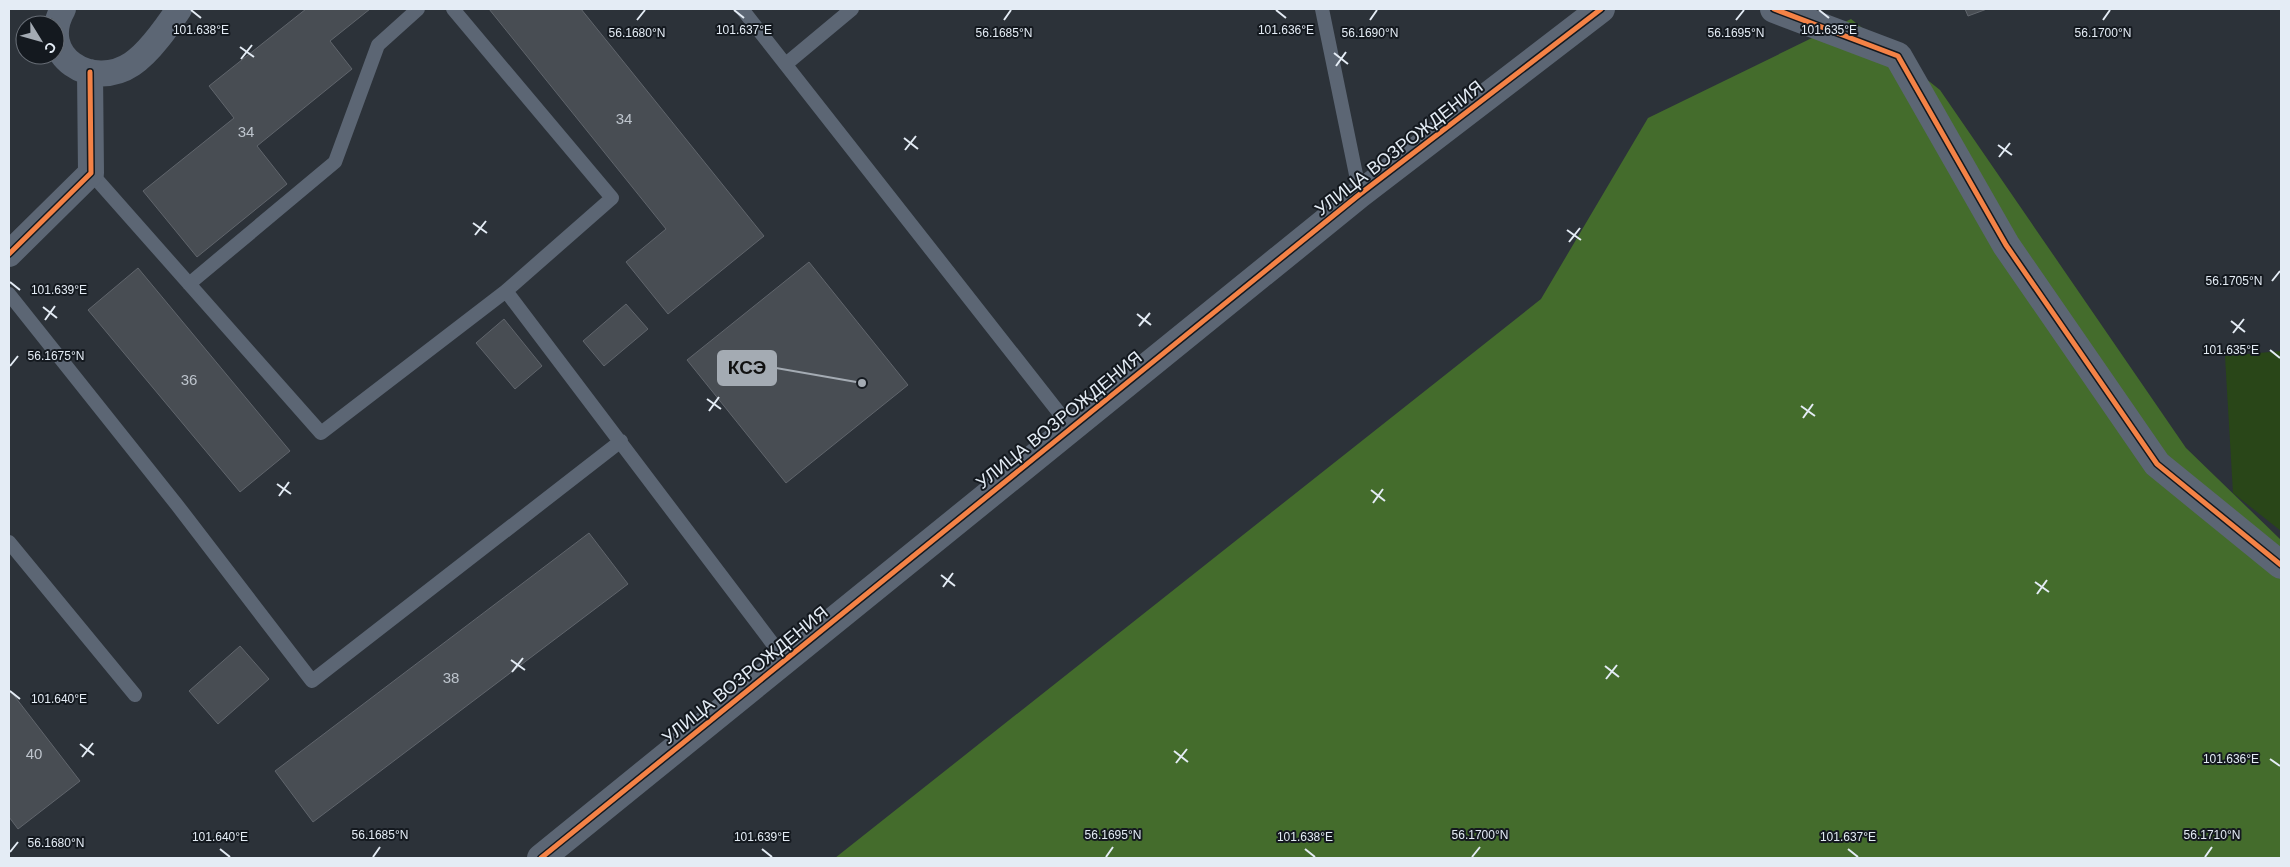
<svg xmlns="http://www.w3.org/2000/svg" width="2290" height="867" font-family="Arial,sans-serif">
<style>
.green{fill:#294618}
.forest{fill:#446c2c}
.building{fill:#484d53;stroke:#60656c}
.lines{fill:none;stroke-linecap:round;stroke-linejoin:round}
.service{stroke:#5c6674;stroke-width:14}
.minor{stroke:#5c6674;stroke-width:26}
.tertiary{stroke:#5c6674;stroke-width:28}
.cycleway-casing{stroke:#14191f;stroke-width:8}
.cycleway{stroke:#f48246;stroke-width:5}
.ticks{fill:none;stroke:#e4ecf5;stroke-width:2}
.labels{text-anchor:middle;stroke-width:4;stroke-linejoin:round;paint-order:stroke}
.number-label{font-size:15px;fill:#bdc4cc}
.street-label{font-size:18px;fill:#e4ecf5;stroke:#14191f}
.ticks-label{font-size:12px;text-anchor:middle;fill:#e4ecf5;stroke:#14191f;stroke-width:4;stroke-linejoin:round;paint-order:stroke}
.leader{fill:none;stroke:#a4abb3;stroke-width:2}
.callout-dot{fill:#a4abb3;stroke:#14191f;stroke-width:2}
.callout{fill:#a4abb3;stroke:#a4abb3;stroke-width:2}
.callout-label{font-size:19px;text-anchor:middle;font-weight:bold;fill:#111}
</style>
<rect width="100%" height="100%" fill="#2c3239"/>
<path class="green" d="M2281,351v180l-48,-38 -8,-137z"/>
<path class="forest" d="M1851,19l89,71 246,358 95,92v318h-1446l706,-559 107,-181z"/>
<path class="building" d="M306,9h64l-40,32 22,28 -95,77 30,38 -90,73 -54,-66 91,-73 -25,-32z
M489,9h92l183,227 -96,78 -42,-52 40,-33z
M1965,9h22l-19,7z
M809,262l99,123 -122,98 -99,-123z
M138,268l152,183 -50,41 -152,-182z
M626,304l22,25 -44,37 -21,-25z
M504,319l38,47 -27,23 -39,-46z
M589,533l39,51 -315,238 -38,-51z
M240,646l29,33 -51,45 -29,-33z
M9,689l71,92 -62,48 -9,-12z"/>
<g class="lines">
<path class="service" d="M453,9l159,189 -106,93
M742,9l329,419
M1322,9l38,185
M786,64l66,-55
M91,173l230,260 185,-142 279,369
M189,284l146,-122 43,-117 40,-36
M9,294l168,211 135,176 309,-240
M9,542l126,153"/>
<path class="minor" d="M63,9c-27,47 29,82 69,55 18,-12 35,-37 47,-55
M9,254l82,-81 -1,-101"/>
<path class="tertiary" d="M1774,9l124,47 108,189 151,219 124,101
M541,858l819,-664 241,-185"/>
<g class="cycleway-casing">
<path id="cycleway" d="M1774,9l124,47 108,189 151,219 124,101
M9,254l82,-81 -1,-101
M541,858l819,-664 241,-185"/>
</g>
<use href="#cycleway" class="cycleway"/>
</g>
<path class="ticks" d="M191,10l10,8M734,10l10,8M1276,10l10,8M1819,10l10,8M637,20l8,-10M1004,20l7,-10M1370,20l7,-10M1736,20l8,-10M2103,20l7,-10M240,47l14,10M1334,53l14,11M241,59l11,-14M1336,66l10,-14M904,138l14,11M1998,145l14,10M905,150l11,-14M1999,157l11,-14M473,223l14,10M1567,230l14,10M475,235l11,-14M1569,242l11,-14M2272,281l8,-10M10,282l10,8M43,307l14,11M1137,314l14,11M45,320l10,-14M2231,321l14,11M1139,326l11,-13M2233,333l11,-14M2270,350l10,8M10,366l8,-10M707,399l14,10M1801,406l14,10M709,411l10,-14M1803,418l10,-14M277,484l14,10M1371,490l14,11M279,496l10,-14M1373,503l10,-14M941,575l14,11M2035,582l14,10M943,587l10,-14M2037,594l10,-14M511,660l14,10M1605,666l14,11M512,672l11,-14M1606,679l11,-14M10,691l10,8M80,744l14,11M1174,751l14,11M82,757l11,-14M2270,759l10,7M1176,763l11,-14M220,849l10,8M762,849l10,8M1305,849l10,8M1848,849l10,8M10,852l8,-10M373,857l7,-10M1106,857l7,-10M1472,857l8,-10M2205,857l7,-10"/>
<g class="labels">
<g class="number-label">
<text x="624" y="124">34</text>
<text x="246" y="137">34</text>
<text x="189" y="385">36</text>
<text x="451" y="683">38</text>
<text x="34" y="759">40</text>
</g>
<g class="street-label">
<text transform="translate(1399 148) rotate(-38)" y="6">УЛИЦА ВОЗРОЖДЕНИЯ</text>
<text transform="translate(1059 420) rotate(-39)" y="6">УЛИЦА ВОЗРОЖДЕНИЯ</text>
<text transform="translate(745 675) rotate(-39)" y="6">УЛИЦА ВОЗРОЖДЕНИЯ</text>
</g>
</g>
<g class="ticks-label">
<text x="201" y="34">101.638°E</text>
<text x="744" y="34">101.637°E</text>
<text x="1286" y="34">101.636°E</text>
<text x="1829" y="34">101.635°E</text>
<text x="637" y="37">56.1680°N</text>
<text x="1004" y="37">56.1685°N</text>
<text x="1370" y="37">56.1690°N</text>
<text x="1736" y="37">56.1695°N</text>
<text x="2103" y="37">56.1700°N</text>
<text x="2234" y="285">56.1705°N</text>
<text x="59" y="294">101.639°E</text>
<text x="2231" y="354">101.635°E</text>
<text x="56" y="360">56.1675°N</text>
<text x="59" y="703">101.640°E</text>
<text x="2231" y="763">101.636°E</text>
<text x="380" y="839">56.1685°N</text>
<text x="1113" y="839">56.1695°N</text>
<text x="1480" y="839">56.1700°N</text>
<text x="2212" y="839">56.1710°N</text>
<text x="220" y="841">101.640°E</text>
<text x="762" y="841">101.639°E</text>
<text x="1305" y="841">101.638°E</text>
<text x="1848" y="841">101.637°E</text>
<text x="56" y="847">56.1680°N</text>
</g>
<path class="leader" d="M862 383L776 368"/>
<circle class="callout-dot" cx="862" cy="383" r="5"/>
<rect class="callout" x="718" y="351" width="58" height="34" rx="5"/>
<g class="callout-label">
<text x="747" y="374">КСЭ</text>
</g>
<rect width="2290" height="867" fill="none" stroke="#e4ecf5" stroke-width="20"/>
<g transform="translate(40 40) rotate(127)"><circle r="24" fill="#14191f" stroke="#676d75"/>
<path d="M0-4L9 19L0 12L-9 19Z" fill="#a4abb3"/>
<text y="-8" font-size="14" font-weight="bold" text-anchor="middle" fill="#e4ecf5">С</text>
</g>
</svg>
